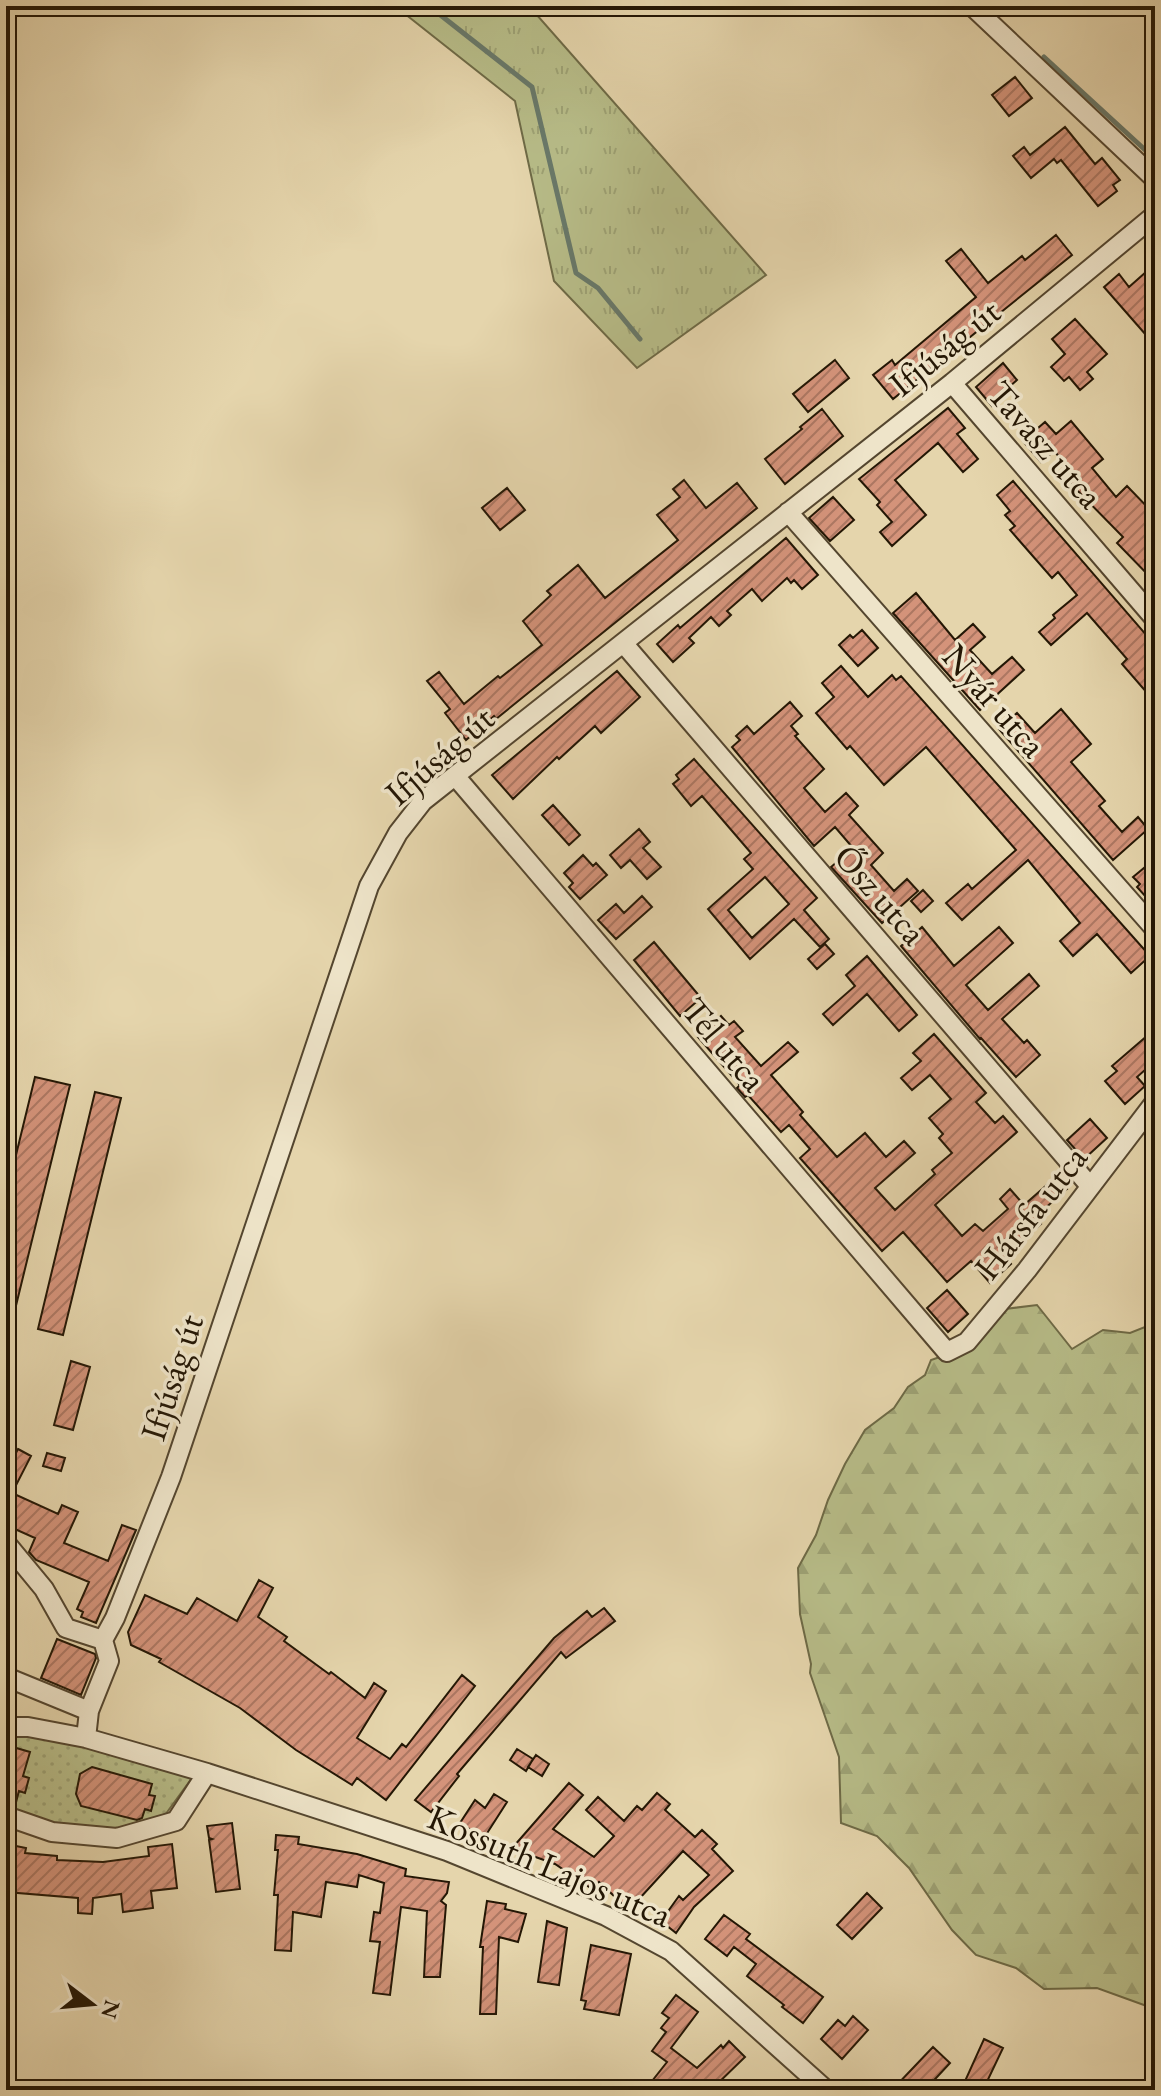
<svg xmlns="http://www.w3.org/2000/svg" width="1161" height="2096" font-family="'EB Garamond',serif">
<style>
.grass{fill:url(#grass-tufts);stroke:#6e6a46;stroke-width:2}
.forest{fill:url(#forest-firs);stroke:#6e6a46;stroke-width:2}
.park{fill:url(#park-dots);stroke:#6e6a46;stroke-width:2}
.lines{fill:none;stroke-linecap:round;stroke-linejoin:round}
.stream{stroke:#687869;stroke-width:5}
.building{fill:url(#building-hatch);stroke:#241705;stroke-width:2;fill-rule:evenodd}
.minor-casing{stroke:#54462f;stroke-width:22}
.minor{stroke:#eee4c9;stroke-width:18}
.labels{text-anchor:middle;stroke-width:7;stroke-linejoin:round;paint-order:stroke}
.street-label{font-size:36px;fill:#241705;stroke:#eee4c9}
</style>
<defs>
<pattern id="grass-tufts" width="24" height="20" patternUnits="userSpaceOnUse" patternTransform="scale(2)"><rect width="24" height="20" fill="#b7bc88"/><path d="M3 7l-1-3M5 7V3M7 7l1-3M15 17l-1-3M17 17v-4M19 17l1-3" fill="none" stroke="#9da174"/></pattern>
<pattern id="forest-firs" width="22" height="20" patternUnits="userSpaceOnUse" patternTransform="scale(2)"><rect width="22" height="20" fill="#b7bc88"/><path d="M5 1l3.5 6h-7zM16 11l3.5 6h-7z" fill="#9da174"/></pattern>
<pattern id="park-dots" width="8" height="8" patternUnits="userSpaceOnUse" patternTransform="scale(2)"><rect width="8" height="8" fill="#b7bc88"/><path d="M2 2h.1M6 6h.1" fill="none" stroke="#9da174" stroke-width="1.8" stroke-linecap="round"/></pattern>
<pattern id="building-hatch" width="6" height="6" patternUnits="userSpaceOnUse" patternTransform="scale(2)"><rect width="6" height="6" fill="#d4937a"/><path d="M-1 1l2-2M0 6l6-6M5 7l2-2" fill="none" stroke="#ac7762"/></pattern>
</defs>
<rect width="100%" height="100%" fill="#e5d5ac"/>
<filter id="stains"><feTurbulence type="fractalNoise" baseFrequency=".0025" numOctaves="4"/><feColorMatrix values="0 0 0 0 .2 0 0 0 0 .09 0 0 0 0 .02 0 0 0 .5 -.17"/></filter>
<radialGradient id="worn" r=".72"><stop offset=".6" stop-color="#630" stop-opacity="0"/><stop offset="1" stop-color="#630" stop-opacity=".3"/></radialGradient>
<path class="grass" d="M395,6h134l237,269 -129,93 -83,-87 -39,-180z"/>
<path class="forest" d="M1037,1305l35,44 31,-19 27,3 25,-10v686l-58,-21 -53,1 -28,-21 -40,-13 -24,-25 -43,-62 -32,-32 -36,-13 -2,-66 -29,-84 1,-9 -11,-50 -2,-46 18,-33 12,-35 17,-36 20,-34 29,-22 14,-21 17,-12 6,-15 26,-9 48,-42z"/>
<path class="park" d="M6,1734c64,-1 125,25 186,44l-27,37 -54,15 -58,-6 -47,-17z"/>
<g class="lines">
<path class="stream" d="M429,6l103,81 44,186 22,15 42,51
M1044,57l111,102"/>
</g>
<path class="building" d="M1015,77l17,21 -23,18 -17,-21z
M1065,127l30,37 7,-6 18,22 -7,5 4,6 -19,15 -37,-46 -4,3 -3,-4 -23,19 -18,-22 11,-9 6,8z
M1056,235l16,20 -179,144 -20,-24 19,-15 3,5 81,-68 -30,-36 15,-12 27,34 34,-27 3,4z
M1155,264v63l-9,8 -42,-48 15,-13 10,13z
M1075,319l32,35 -20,18 6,7 -13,11 -11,-13 -5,4 -13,-14 14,-13 -13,-15z
M835,360l14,18 -41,34 -15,-18z
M1003,363l14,17 -8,7 2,3 -19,16 -16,-19z
M948,408l17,20 -8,6 21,25 -15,13 -25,-29 -43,37 31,35 -34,31 -12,-14 12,-10 -15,-17 3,-3 -21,-23z
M822,409l21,27 -58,48 -20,-25 37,-30 -2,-2z
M1071,421l32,38 -11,9 24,29 11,-11 28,29v67l-38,-39 6,-6 -53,-54 7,-6 -23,-26 -13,11 -18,-21 22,-19 11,12z
M684,480l22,28 31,-25 20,25 -261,211 -2,-3 -28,24 -21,-27 5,-4 -23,-28 12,-9 25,32 34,-28 2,2 42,-33 -19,-24 28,-26 -4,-4 31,-26 27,33 73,-58 -21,-25 23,-18 -7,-8z
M1013,481l142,164v57l-33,-38 5,-5 -40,-46 -36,32 -12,-13 16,-14 -2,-3 24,-20 -19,-23 -6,6 -42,-48 5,-4 -10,-11 5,-4 -13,-16z
M507,488l18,22 -25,20 -18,-22z
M833,497l21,23 -24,21 -21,-23z
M786,538l32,37 -16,14 -8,-9 -3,3 -4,-5 -25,23 -10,-12 -25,22 4,4 -12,11 -8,-9 -22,21 5,5 -21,19 -16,-18 21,-19 2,3z
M916,593l39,47 18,-16 12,13 -15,13 22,24 20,-17 12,13 -44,40 -87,-97z
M862,630l16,18 -20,18 -19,-21 11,-10 3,3z
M841,666l27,31 24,-22 4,5 5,-4 249,280 -19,17 -34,-39 -24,22 -13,-15 20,-18 -52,-63 -66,60 -16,-17 22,-19 4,5 44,-39 -90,-103 -42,38 -34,-39 -3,3 -31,-36 18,-16 -12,-14z
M617,671l23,26 -39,36 -6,-7 -36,33 -2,-2 -44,42 -21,-24z
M790,702l12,14 -11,10 7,8 -3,2 29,33 -20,19 21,24 21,-19 12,13 -9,9 34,38 -12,12 23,26 13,-12 11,12 -36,32 -51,-56 22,-19 -18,-21 -21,19 -82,-99 8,-7 -4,-4 11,-10 7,8z
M1061,709l30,35 -20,18 34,39 -6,5 23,26 16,-15 10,12 -35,31 -114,-131 18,-16 18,20z
M694,759l123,139 -13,12 25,29 -9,8 -26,-28 -44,40 -42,-50 45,-40 -9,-10 7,-6 -49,-57 -11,10 -18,-22 6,-5 -3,-4zM765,877l24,27 -37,34 -24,-28z
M553,805l27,30 -11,10 -27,-30z
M639,829l11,13 -7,6 18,19 -14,12 -17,-19 -9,8 -11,-13z
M583,855l10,11 3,-3 11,12 -27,24 -11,-12 4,-4 -9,-10z
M1144,868l6,7 5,-4v31l-6,-7 -3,2 -9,-10 3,-3 -7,-7z
M923,890l10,11 -12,11 -10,-11z
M642,896l10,11 -36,32 -18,-19 18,-16 8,9z
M922,927l32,39 45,-39 14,16 -47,42 22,25 41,-36 10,12 -37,33 22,24 3,-3 13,15 -24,22 -35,-39 -1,1 -79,-93z
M654,942l47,56 -21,18 -46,-56z
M825,944l9,10 -17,15 -9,-10z
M867,956l50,59 -18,16 -32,-37 -34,31 -10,-11 32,-28 -9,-11z
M721,1016l8,9 5,-4 9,10 -8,6 26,29 27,-24 10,10 -27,23 32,37 -3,3 37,42 28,-24 21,24 18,-16 11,12 -40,35 20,22 40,-36 -3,-4 20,-17 -13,-15 4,-4 -14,-16 22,-19 -21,-24 -18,15 -11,-12 20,-17 -8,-8 21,-19 52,59 -10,9 19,21 8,-7 14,16 -82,73 27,31 13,-12 8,7 25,-22 -8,-10 10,-10 14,16 32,-28 11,12 -32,28 6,7 -36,33 6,7 -21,19 -19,-22 -24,21 -44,-50 -21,19 -82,-93 10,-9 -21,-24 -8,7 -33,-37 -3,2 -8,-9 3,-3 -42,-48z
M1155,1029v32l-18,16 8,9 -20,18 -20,-23 12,-10 -5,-5z
M35,1077l35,8 -59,241 -5,-1v-129z
M95,1092l26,6 -58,237 -25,-6z
M1090,1119l17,19 -23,21 -17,-19z
M947,1290l21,24 -20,18 -21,-24z
M71,1361l19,6 -17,63 -19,-5z
M18,1449l13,7 -19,37 46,21 4,-9 16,7 -14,31 44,18 14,-36 14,5 -40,93 -15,-6 2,-5 -6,-3 12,-27 -53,-22 -7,-8 6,-14 -29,-13v-53z
M47,1453l18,5 -4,13 -18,-5z
M259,1580l14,8 -15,29 29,20 -3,4 45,33 2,-2 34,26 9,-15 12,8 -29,47 33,21 12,-15 4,3 56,-72 13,11 -89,114 -29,-22 -5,7 -56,-35 -56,-42 -81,-46 2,-3 -30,-14 -3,-13 17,-37 42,19 10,-16 40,23z
M604,1608l11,13 -49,37 -5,-6 -104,122 2,2 -28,36 -16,-12 139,-162 33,-27 5,6z
M57,1639l38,15 1,4 -15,37 -40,-17z
M6,1745l24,7 -7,24 6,2 -4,15 -6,-2 -4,15 -9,-2z
M517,1749l16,10 -7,12 -16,-11z
M536,1755l13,9 -7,12 -14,-9z
M92,1767l60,17 -3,11 6,1 -4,15 -6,-2 -3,9 -5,2 -56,-14 -5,-12 4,-20z
M569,1783l14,12 -30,34 41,28 20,-21 -28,-26 12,-13 26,24 13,-15 5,4 15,-17 13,11 -5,6 30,27 7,-7 15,14 -5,5 21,22 -39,36 -18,26 -15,-12 18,-25 4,4 26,-25 -26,-24 -54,59 -30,-28 -7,7 -37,-25 -25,-9 -2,3 -14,-12z
M494,1794l13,8 -23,36 -24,-15 15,-23 10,8z
M232,1823l8,66 -24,3 -7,-52 3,-1 -3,-1 -2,-12z
M276,1835l23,2 -1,7 59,10 49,15 -1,7 44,6 -2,11 -6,8 5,4 -6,72h-16l3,-66 -26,-4 -11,88 -17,-2 7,-51 -10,-1 4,-29 6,1 4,-30 -25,-8 -2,12 -31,-5 -5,35 -28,-5 -2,39 -16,-1 3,-55h-4l4,-45h-3z
M6,1844l20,4 -1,5 32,3v4l46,2 46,-6 -1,-9 24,-3 5,44 -26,3 2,17 -30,4 -2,-18 -28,4 -1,16 -14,-1v-15l-72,-6z
M867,1893l15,15 -30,31 -15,-14z
M487,1901l19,3 -1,5 21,5 -8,28 -19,-5 -3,77h-16l3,-67h-3z
M724,1915l26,19 -4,5 77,58 -20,26 -21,-16 2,-2 -37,-29 9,-12 -22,-17 -7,9 -22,-17z
M547,1921l20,7 -8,57 -21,-3z
M591,1945l40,9 -12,61 -35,-6 2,-8 -5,-1z
M676,1995l22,17 -27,36 26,20 24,-23 2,3 6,-7 16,16 -34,33h-66l22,-28 -15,-11 14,-19 -5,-4 8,-10 -7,-5z
M853,2016l15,14 -26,29 -21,-20 17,-19 7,6z
M984,2039l19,9 -20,42h-22z
M933,2047l17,16 -25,27h-33z"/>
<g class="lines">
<g class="minor-casing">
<path id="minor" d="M972,6l183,173
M952,383l203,236
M788,512l367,417
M624,644l466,542
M456,777l491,575 20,-10 60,-72 128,-168
M6,1543l38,46 22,39 37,12
M103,1640l12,-22 56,-141 198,-591 29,-53 25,-32 529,-418 203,-168
M6,1677l83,34
M6,1727h22l58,11 121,35 240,78 159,65 65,35 155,139
M86,1738l3,-27 20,-50 -6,-21
M6,1816l46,16 65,6 59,-17 31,-48"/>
</g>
<use href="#minor" class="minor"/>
</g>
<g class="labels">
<g class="street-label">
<text transform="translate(944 347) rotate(-39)" y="13">Ifjúság út</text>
<text transform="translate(1046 444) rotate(49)" y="13">Tavasz utca</text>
<text transform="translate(995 700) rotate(49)" y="13">Nyár utca</text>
<text transform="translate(439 755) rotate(-41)" y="13">Ifjúság út</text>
<text transform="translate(881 894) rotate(49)" y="13">Ősz utca</text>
<text transform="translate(725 1044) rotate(50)" y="13">Tél utca</text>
<text transform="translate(1030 1212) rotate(-52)" y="13">Hársfa utca</text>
<text transform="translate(171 1377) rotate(-72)" y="13">Ifjúság út</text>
<text transform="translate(550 1865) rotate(23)" y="13">Kossuth Lajos utca</text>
</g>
</g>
<rect width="1161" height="2096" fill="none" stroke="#e5d5ac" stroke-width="32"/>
<rect x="8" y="8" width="1145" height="2080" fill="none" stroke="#241705" stroke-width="4"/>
<rect x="16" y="16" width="1129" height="2064" fill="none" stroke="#241705" stroke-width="2"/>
<g transform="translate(92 2004) rotate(106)" stroke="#eee4c9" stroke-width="6" paint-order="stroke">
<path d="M0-6L14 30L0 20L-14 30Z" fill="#241705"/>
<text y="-12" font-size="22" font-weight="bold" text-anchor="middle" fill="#241705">N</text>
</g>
<rect width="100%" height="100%" filter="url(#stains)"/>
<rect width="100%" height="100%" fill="url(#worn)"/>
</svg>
